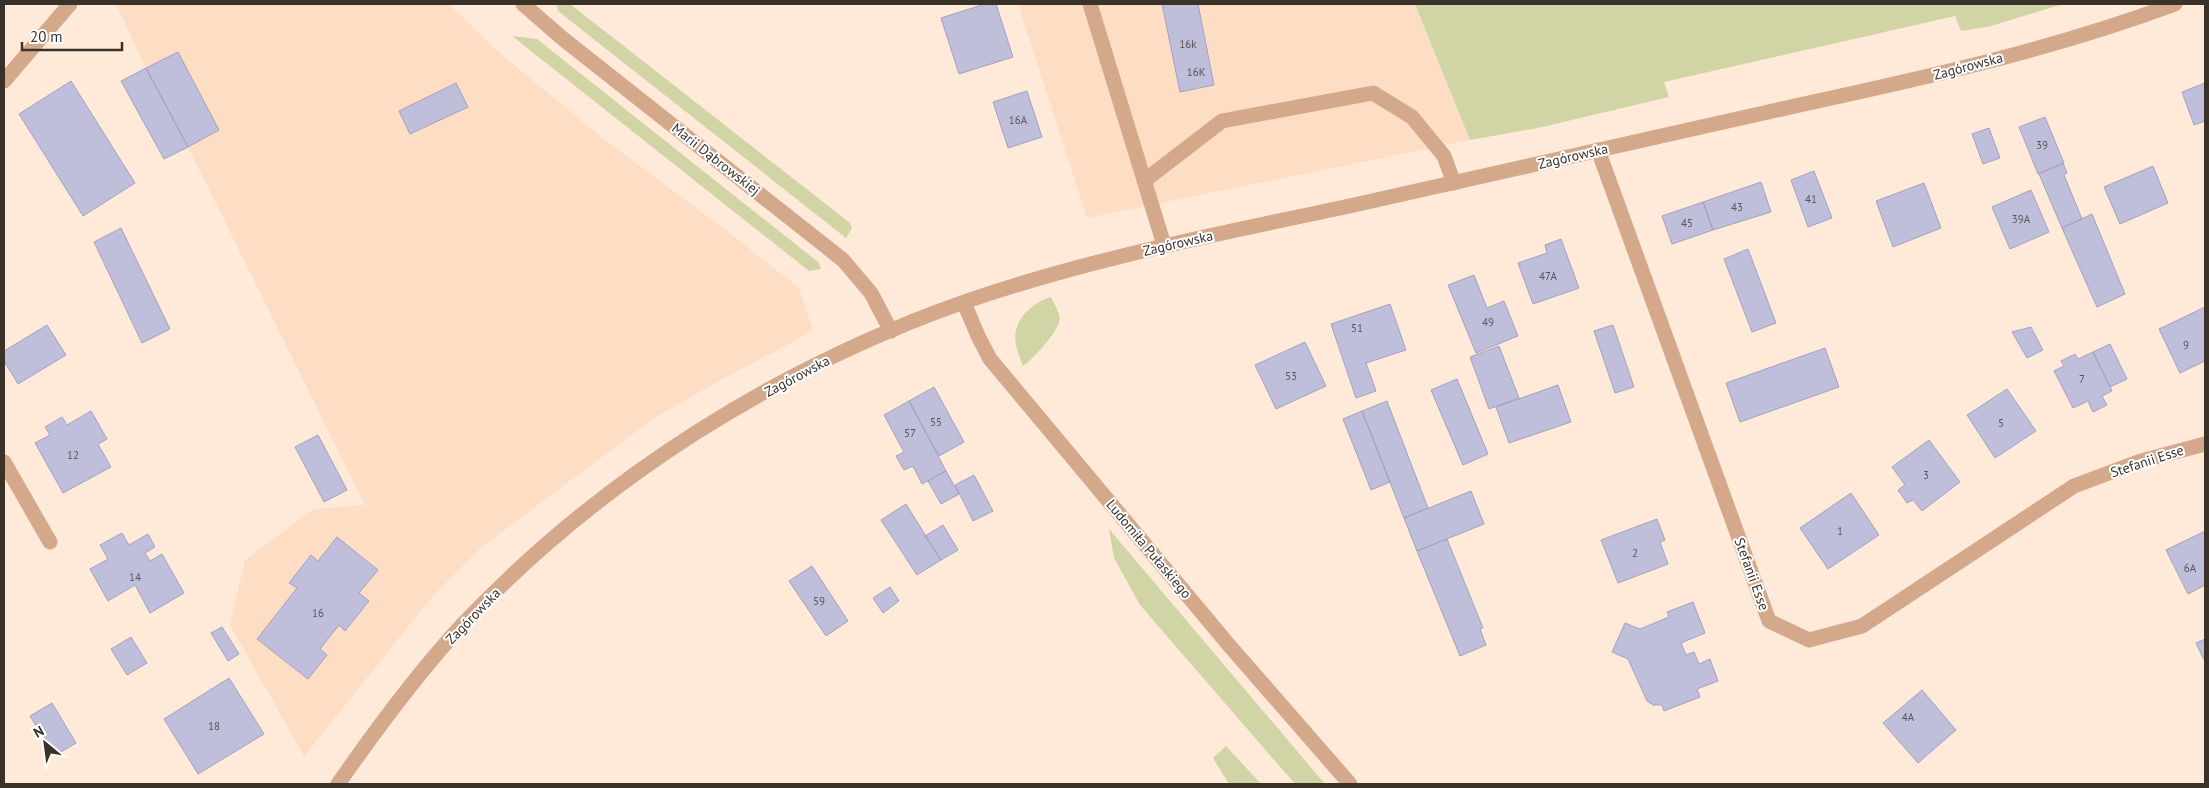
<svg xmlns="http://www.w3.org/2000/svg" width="2209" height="788" font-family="'PT Sans',sans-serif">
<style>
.built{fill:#fdddc4}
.green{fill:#d1d4a4}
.building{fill:#bfbfdb;stroke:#a3a2bd}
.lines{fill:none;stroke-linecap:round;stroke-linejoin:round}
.service{stroke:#d4a88a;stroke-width:15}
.minor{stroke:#d4a88a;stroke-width:15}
.tertiary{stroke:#d4a88a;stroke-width:15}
.labels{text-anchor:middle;stroke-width:4;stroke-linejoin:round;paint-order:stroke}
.number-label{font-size:11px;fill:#5b5456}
.street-label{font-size:14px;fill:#3a3129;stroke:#fff}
</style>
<rect width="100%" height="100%" fill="#ffeada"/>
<path class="built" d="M116,4h333l46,45 106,88 130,97 68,54 14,43 -94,50 -65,37 -171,128 -50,50 -129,160 -74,-131 15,-65 69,-51 51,-4 -177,-358 -42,-79z
M1018,4h397l55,136 -383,78z"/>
<path class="green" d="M556,4h14l280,219 2,5 -6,10 -288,-227z
M1415,4h648l-72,22 -30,5 -6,-15 -291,66 5,15 -131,31 -68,12z
M512,36l25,3 281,223 3,7 -12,2z
M1051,297c3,7 11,18 8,26 -5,13 -26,36 -36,43 -4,-10 -10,-24 -7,-35 3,-16 20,-30 35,-34z
M1109,529l216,255h-30l-155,-179 -26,-47z
M1226,746l35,38h-32l-16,-26z"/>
<path class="building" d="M985,4h11l17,53 -54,17 -18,-56z
M1162,4h36l16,81 -34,7z
M178,52l41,78 -31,17 -42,-79z
M146,68l42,79 -24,12 -43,-78z
M71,81l64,102 -52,33 -64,-102z
M456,83l12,24 -58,27 -11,-23z
M2205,83v38l-11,4 -12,-33z
M1027,91l15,46 -34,11 -15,-46z
M2045,117l19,46 -26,11 -19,-47z
M1989,128l11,30 -17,6 -11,-30z
M2063,163l4,10 -3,2 18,44 -20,9 -23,-54z
M2153,166l15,37 -48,21 -16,-37z
M1814,171l18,47 -24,9 -17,-47z
M1761,182l10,30 -58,18 -10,-28z
M1924,183l17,45 -48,19 -17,-46z
M2031,190l18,42 -39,17 -18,-42z
M1703,202l10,28 -41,14 -10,-28z
M2092,214l33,80 -28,13 -35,-79z
M121,228l49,101 -28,14 -48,-101z
M1561,239l18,49 -46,16 -15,-41 29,-10 -2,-8z
M1748,249l28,74 -24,9 -28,-73z
M1474,275l13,33 17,-7 14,35 -42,17 -28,-68z
M1390,304l16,46 -40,13 10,28 -20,7 -25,-74z
M2205,307v54l-25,12 -21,-44z
M47,325l19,30 -48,29 -14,-23v-10z
M1613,325l21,62 -19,6 -21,-62z
M2031,327l12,23 -16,8 -15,-26z
M1305,342l21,44 -50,23 -21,-44z
M2110,344l17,35 -17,8 -17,-35z
M1499,346l20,52 -30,11 -19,-52z
M1825,348l14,39 -99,35 -14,-39z
M2093,352l19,39 -10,5 5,9 -14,7 -5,-11 -15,7 -19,-37 10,-5 -3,-5 14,-7 3,5z
M1457,379l31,75 -25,11 -32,-75z
M1558,385l13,37 -62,21 -13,-36z
M934,387l30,55 -25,14 -30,-55z
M2007,389l29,42 -41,27 -28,-43z
M909,401l37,70 -24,13 -9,-18 -9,4 -8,-14 8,-4 -20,-37z
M1387,401l41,107 -24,10 -42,-107z
M91,411l16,28 -9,5 13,23 -48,26 -28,-50 15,-8 -5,-8 17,-10 5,8z
M1362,411l28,71 -19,8 -28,-71z
M318,435l29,55 -23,12 -29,-55z
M1929,440l31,42 -38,29 -9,-11 -6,3 -9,-13 7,-5 -13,-18z
M946,471l13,23 -18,10 -13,-23z
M974,475l19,36 -20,10 -18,-36z
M1471,491l13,33 -67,27 -13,-33z
M1851,493l28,42 -51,34 -28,-41z
M906,504l35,56 -24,15 -36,-55z
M1657,519l8,21 -5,2 8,22 -50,19 -17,-43z
M943,525l15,25 -17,10 -16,-24z
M2205,531v54l-17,9 -22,-44z
M122,533l7,12 19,-11 7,13 -10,6 5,8 12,-7 22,39 -34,20 -15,-28 -27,16 -18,-32 18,-10 -8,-14z
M337,537l41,33 -19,23 10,8 -24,30 -6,-6 -19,24 7,6 -19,24 -51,-40 40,-51 -8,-5 22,-28 7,6z
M1447,539l36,89 -3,1 6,16 -26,11 -43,-105z
M812,566l36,55 -22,15 -37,-55z
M890,587l9,14 -16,12 -10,-15z
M1693,602l12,31 -24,10 5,12 8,-3 5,12 11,-5 8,22 -21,8 3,8 -36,14 -2,-6h-9l-6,-4 -19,-42 -16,-7 13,-29 15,6 29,-12 -2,-5z
M222,627l17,27 -11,7 -17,-28z
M131,637l16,26 -20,12 -16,-26z
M2205,639v23l-9,-19z
M229,678l35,56 -66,40 -34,-55z
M1922,690l34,40 -38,33 -35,-40z
M52,703l24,40 -22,13 -24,-40z"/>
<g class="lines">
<path class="service" d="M1090,4l74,241
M1144,181l78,-60 151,-28 39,24 32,39 10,27
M4,462l46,80"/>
<path class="minor" d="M4,81l66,-77
M1598,150l171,471 40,19 53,-14 212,-140 67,-25 64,-17"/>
<path class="tertiary" d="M523,4l39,34 281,222 28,33 20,38
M964,303l15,35 11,21 238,285 122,140
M338,784c39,-56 80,-112 127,-162 137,-144 312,-254 499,-320 127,-44 259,-69 390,-97 141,-31 282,-64 423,-95 134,-29 269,-58 398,-106"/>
</g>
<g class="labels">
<g class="number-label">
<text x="1188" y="48">16k</text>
<text x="1196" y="76">16K</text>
<text x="1018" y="124">16A</text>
<text x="2042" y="149">39</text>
<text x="1811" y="203">41</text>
<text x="1737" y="211">43</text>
<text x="2021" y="223">39A</text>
<text x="1687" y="227">45</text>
<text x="1548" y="280">47A</text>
<text x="1488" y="326">49</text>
<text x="1357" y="332">51</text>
<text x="2186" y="349">9</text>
<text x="1291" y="380">53</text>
<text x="2082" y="383">7</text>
<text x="936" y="426">55</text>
<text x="2001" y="427">5</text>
<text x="910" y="437">57</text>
<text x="73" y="459">12</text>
<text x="1926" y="479">3</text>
<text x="1840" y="535">1</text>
<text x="1635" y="557">2</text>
<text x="2190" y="572">6A</text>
<text x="135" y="581">14</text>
<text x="819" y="605">59</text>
<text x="318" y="617">16</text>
<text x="1908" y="721">4A</text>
<text x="214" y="730">18</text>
</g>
<g class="street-label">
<text transform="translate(1968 66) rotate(-15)" y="5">Zagórowska</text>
<text transform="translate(1573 156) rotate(-13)" y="5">Zagórowska</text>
<text transform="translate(716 159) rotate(38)" y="5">Marii Dąbrowskiej</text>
<text transform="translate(1178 243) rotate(-13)" y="5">Zagórowska</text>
<text transform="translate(797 376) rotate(-28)" y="5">Zagórowska</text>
<text transform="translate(2147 461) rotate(-18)" y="5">Stefanii Esse</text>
<text transform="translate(1149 549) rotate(50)" y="5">Ludomiła Pułaskiego</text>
<text transform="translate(1752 574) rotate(70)" y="5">Stefanii Esse</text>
<text transform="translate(473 616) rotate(-46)" y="5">Zagórowska</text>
</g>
</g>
<rect width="2209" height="788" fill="none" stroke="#3a3129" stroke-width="10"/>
<g transform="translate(45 743) rotate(331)" stroke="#ffffff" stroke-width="4" paint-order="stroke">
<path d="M0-4L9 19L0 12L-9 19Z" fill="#3a3129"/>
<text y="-8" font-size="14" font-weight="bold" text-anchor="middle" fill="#3a3129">N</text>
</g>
<path d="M22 42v8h100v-8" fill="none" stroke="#3a3129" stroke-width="2.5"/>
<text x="30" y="42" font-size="15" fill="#3a3129" stroke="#ffffff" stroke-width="4" paint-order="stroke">20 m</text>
</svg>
